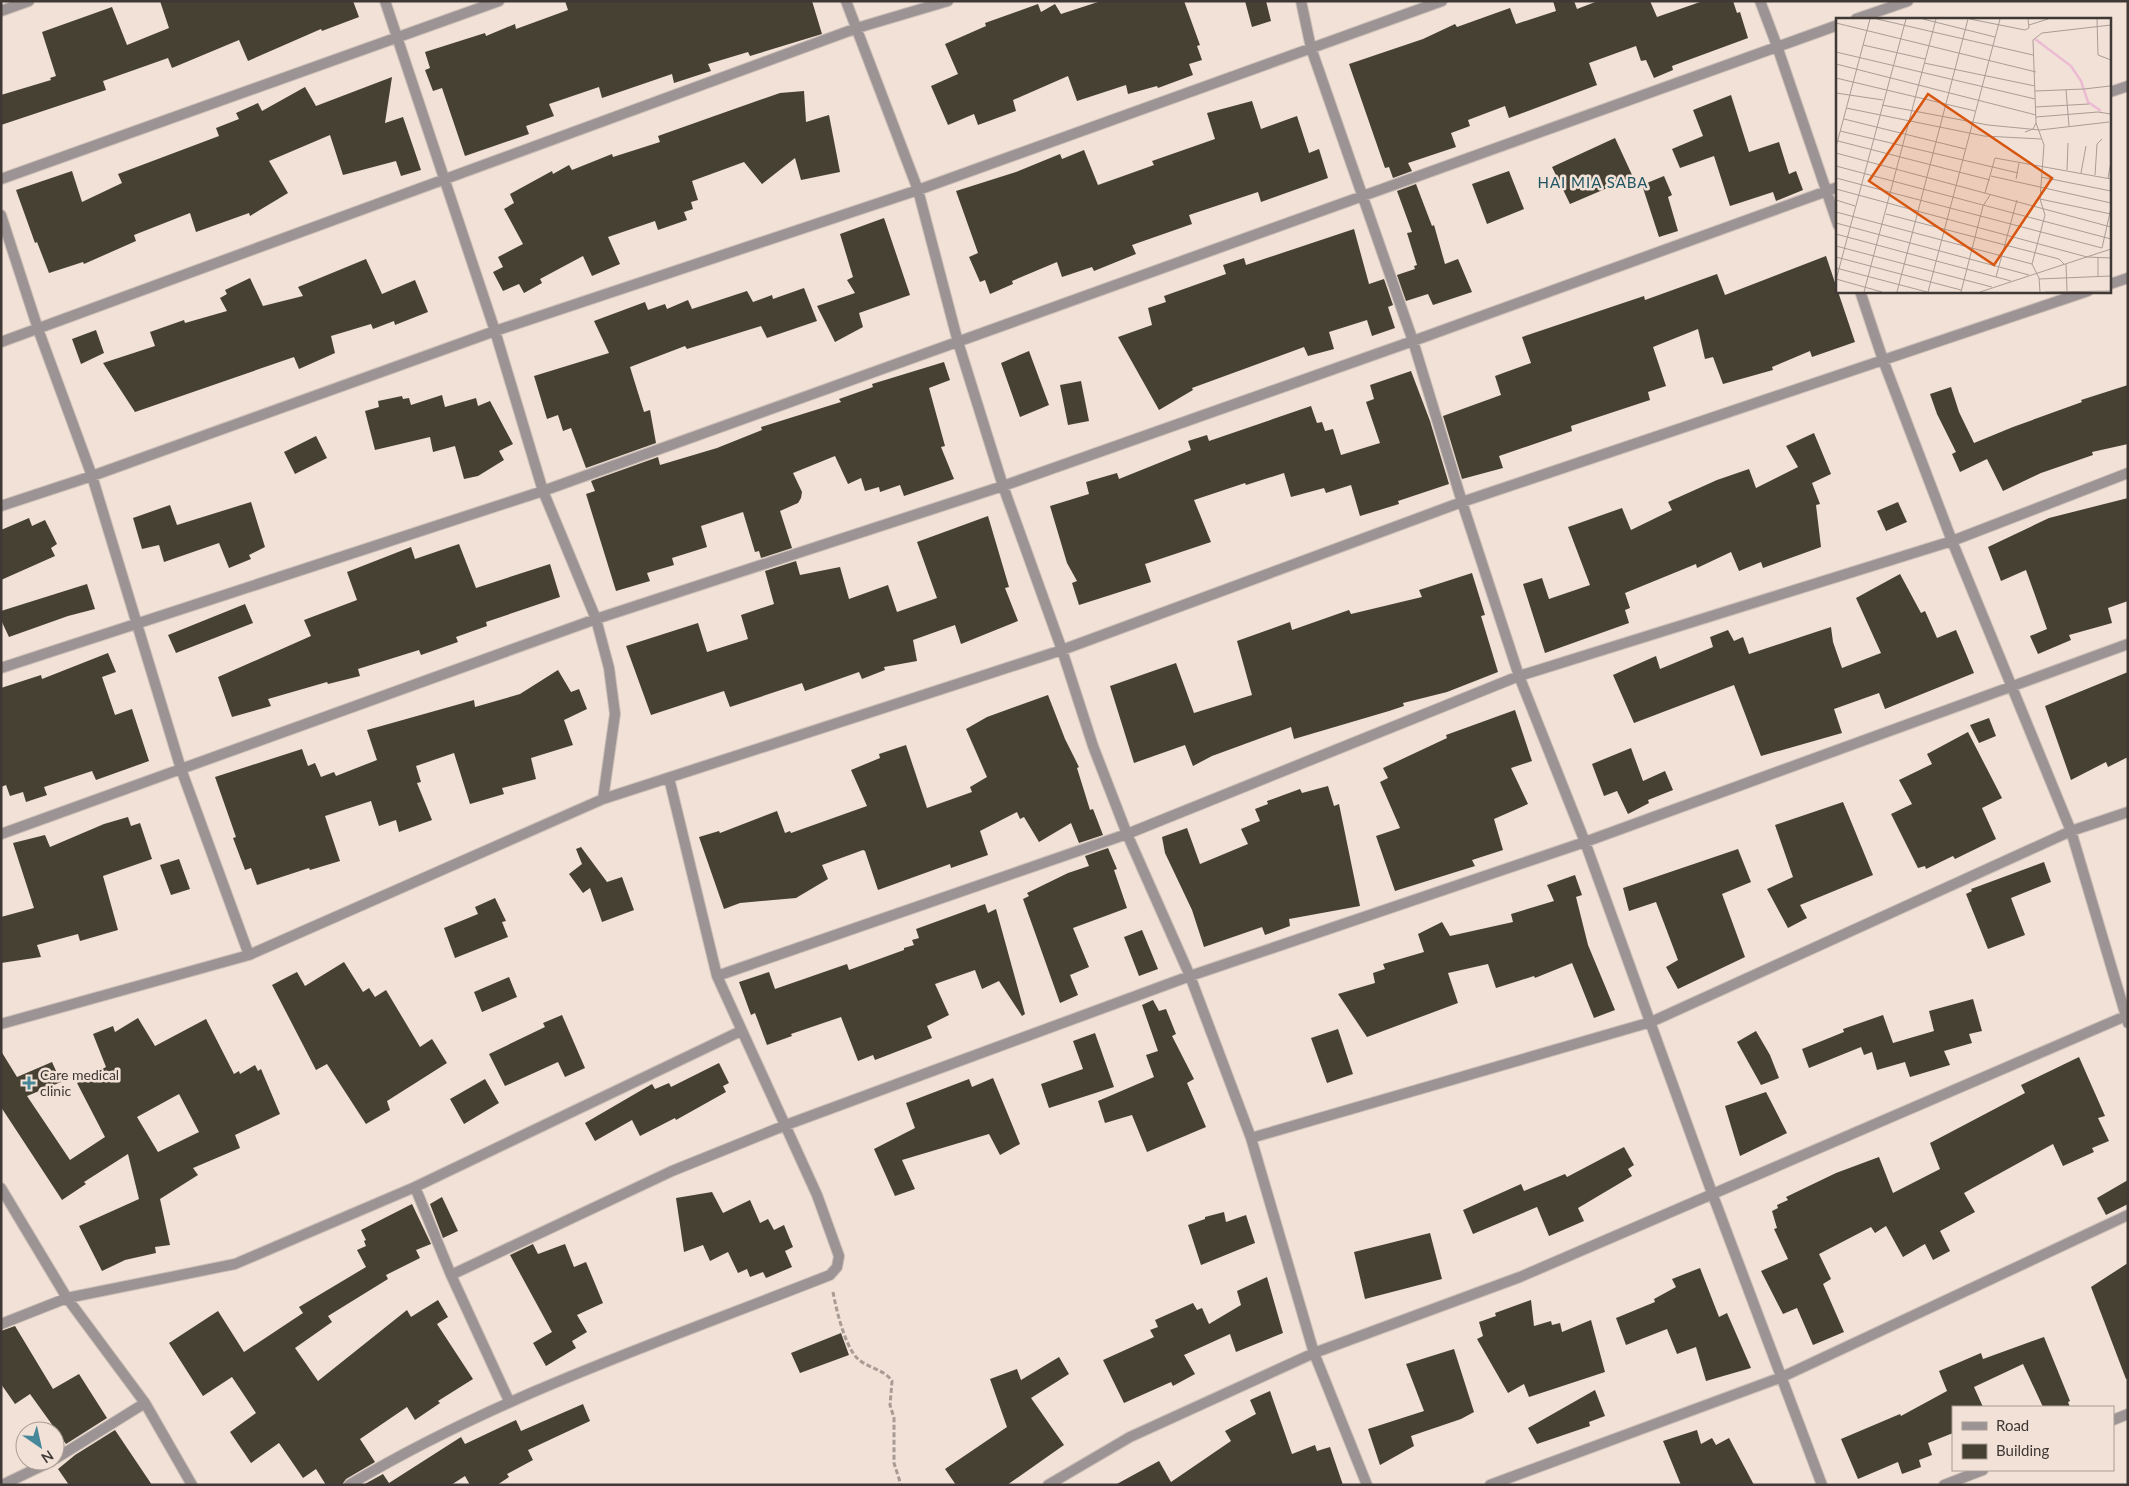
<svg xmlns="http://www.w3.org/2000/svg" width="2129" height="1486" font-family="Lato,sans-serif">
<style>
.building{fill:#474134;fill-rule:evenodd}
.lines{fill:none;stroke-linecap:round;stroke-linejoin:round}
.minor-casing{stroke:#cdbfb7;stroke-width:12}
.path{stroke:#a89c95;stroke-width:3;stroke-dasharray:5 2.5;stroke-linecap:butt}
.minor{stroke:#9c9494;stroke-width:10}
.poi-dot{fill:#468899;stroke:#f1e1d7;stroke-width:2}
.labels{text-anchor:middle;stroke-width:5;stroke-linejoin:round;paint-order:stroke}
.poi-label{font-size:14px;fill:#3f3835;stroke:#f1e1d7;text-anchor:start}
.neighbourhood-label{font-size:15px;letter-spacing:1px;fill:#205663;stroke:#f1e1d7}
.inset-river{fill:none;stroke:#ecbbd3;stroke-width:2.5}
.inset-road{fill:none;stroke:#aa9d96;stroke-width:1}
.view{fill:#d75610;fill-opacity:0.15;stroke:#d75610;stroke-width:2.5}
.inset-edge{fill:none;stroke:#3f3835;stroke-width:2.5}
</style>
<rect width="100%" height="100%" fill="#f1e1d7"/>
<path class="building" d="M160,1h193l6,16 -37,14 -1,-2 -73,32 -9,-21 -67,28 -4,-10 -65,23 3,9 -105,35v-30l50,-15 -1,-2 6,-2 -14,-44 70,-25 15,38 42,-17z
M565,1h247l10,33 -72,22 -2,-4 -40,12 3,7 -37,12 -2,-9 -70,24 -3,-11 -50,17 5,12 -28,10 3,8 -64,22 -23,-68 -9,3 -8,-21 5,-2 -5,-16 60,-19 1,3 29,-12 1,5 52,-19z
M1101,1h83l16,44 -3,1 5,14 -13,4 4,11 -35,13 -1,-2 -29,8 -2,-9 -49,16 -9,-25 -55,24 3,11 -38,14 -4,-11 -26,11 -17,-39 27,-12 -13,-30 41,-18 -1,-3 53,-19 3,8 14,-8 6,10z
M1245,1h21l5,20 -19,6z
M1553,1h21l3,8 21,-8h52l7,16 46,-16h30l4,12 3,-1 8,26 -76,28 1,4 -19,8 -8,-18 -5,1 -5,-15 -47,17 8,22 -88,33 -4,-12 -37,14 2,6 -19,7 5,14 -48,16 4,8 -19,7 -4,-11 -4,1 -36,-104 74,-25 32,-15 2,3 53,-19 6,16 40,-13z
M392,77l-7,46 18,-6 18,53 -20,6 -5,-15 -53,14 -13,-40 -61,26 19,32 -38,23 -1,-3 -53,19 -6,-19 -56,22 2,6 -52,23 -1,-2 -34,11 -12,-31 -2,1 -19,-53 56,-19 10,31 40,-19 -4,-9 101,-38 -3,-8 23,-9 -3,-6 22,-10 4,8 43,-24 11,19z
M804,91l2,31 23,-7 11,57 -39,8 -6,-22 -33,26 -18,-22 -52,19 6,19 -7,2 2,7 -9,3 3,8 -29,10 -3,-9 -47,16 12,27 -28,12 -9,-20 -43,23 2,4 -18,10 -5,-9 -16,7 -10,-19 10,-5 -5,-10 25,-13 -19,-35 10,-6 -4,-9 42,-23 1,3 16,-9 3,5 40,-16 1,3 47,-15 -2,-6 79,-28 43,-15z
M1731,95l18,57 30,-10 10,32 7,-3 7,19 -27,11 -3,-9 -43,14 -16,-50 -34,12 -8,-19 31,-13 -10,-26z
M1252,101l9,28 36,-13 12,37 10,-4 9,29 -67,24 -3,-10 -69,23 3,9 -60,21 4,9 -42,17 -2,-4 -30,10 -5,-15 -45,19 1,3 -23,10 -5,-14 -5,2 -11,-25 9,-4 -22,-62 60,-19 44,-18 2,5 22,-9 14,35 56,-20 -2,-4 63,-22 -8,-26z
M1615,138l18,39 -63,27 -18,-37z
M1509,171l15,38 -37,15 -15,-40z
M1664,176l8,19 -4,2 10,34 -19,6 -17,-52z
M1416,184l16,42 2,-1 11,39 13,-5 14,33 -39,13 -5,-11 -22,7 -9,-26 18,-6 -1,-3 3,-1 -10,-32 5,-1 -15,-41z
M884,218l26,77 -51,18 4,14 -28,15 -18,-36 38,-13 -8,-13 6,-3 -13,-43z
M1354,229l15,55 15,-5 9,26 -5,2 7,21 -23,8 -5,-16 -38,12 5,17 -26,7 -4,-9 -112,41 1,2 -34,20 -41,-73 34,-12 -4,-17 18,-6 -2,-6 62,-22 -3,-9 21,-7 2,7z
M1826,256l29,86 -43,15 -2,-6 -38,16 1,3 -50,14 -10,-27 -8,2 -7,-30 -45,18 13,39 -18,6 2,8 -79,26 1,5 -73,25 4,12 -41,11 -19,-63 58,-21 -6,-19 36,-13 -9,-26 122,-41 1,4 72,-26 8,21z
M366,259l16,35 33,-14 13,32 -33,13 -1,-4 -21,8 -2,-5 -40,12 4,17 -36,16 -5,-12 -159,55 -32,-49 52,-17 -5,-14 34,-12 1,3 42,-12 -7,-13 7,-4 -2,-4 25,-12 13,28 40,-10 -5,-9z
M804,288l13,33 -50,17 -6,-12 -74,23 -2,-3 -55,21 14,45 6,-2 6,33 -70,25 -15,-40 -8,3 -5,-16 -11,4 -13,-43 75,-23 -15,-32 51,-19 3,8 17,-6 2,5 21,-9 4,9 55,-18 6,11 19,-7 1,4z
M96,330l8,23 -23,11 -9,-25z
M1029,351l20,54 -29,12 -19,-54z
M944,362l6,18 -21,8 16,58 -4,1 13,32 -50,17 -4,-11 -20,7 -1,-5 -14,4 -4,-13 -13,6 -13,-28 -42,17 9,19 -1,6 -3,5 -18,8 12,37 -31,10 -2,-7 -4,1 -12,-40 -42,14 6,21 -35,11 2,7 -27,8 3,8 -34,10 -30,-97 9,-3 -4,-10 67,-24 2,8 57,-17 45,-18 -1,-3 80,-25 -2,-3 34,-12 -1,-3z
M1411,371l19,50 19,63 -51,17 1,3 -39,12 -9,-31 -25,8 -2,-5 -33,9 -7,-24 -38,12 -1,-2 -51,17 17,42 -66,22 6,18 -72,23 -7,-22 5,-2 -10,-18 -17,-57 39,-12 -3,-12 31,-9 2,6 72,-29 -3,-9 19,-6 2,6 102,-35 6,17 5,-1 3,9 8,-2 8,26 39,-12 -14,-41 8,-3 -4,-14z
M1081,381l8,40 -21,4 -8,-40z
M2128,385v59l-36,8 1,3 -52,18 -38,18 -16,-32 -27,13 -8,-18 4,-2 -19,-38 -7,-20 21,-7 8,25 15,31 39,-16 69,-25 -1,-2z
M442,395l3,12 31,-9 2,8 12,-5 23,43 -14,7 5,9 -26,16 -14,3 -9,-33 -22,6 -3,-15 -55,13 -10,-39 14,-4 -1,-6 24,-5 1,3 6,-1 2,7z
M1814,433l17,41 -19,9 8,21 -4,1 5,42 -58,21 -2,-6 -22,9 -8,-19 -34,16 -1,-4 -71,29 5,15 -5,2 4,13 -84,30 -22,-69 19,-6 7,21 41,-14 -22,-58 54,-19 9,22 41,-20 -4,-8 49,-22 32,-11 7,19 42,-21 -12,-21z
M316,436l11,22 -32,16 -11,-22z
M2128,498v103l-20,7 4,15 -43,12 2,5 -33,14 -8,-18 17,-7 -21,-59 -25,11 -13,-34 61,-29z
M251,502l14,45 -16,8 2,4 -22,9 -10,-25 -55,19 -5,-17 -17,4 -9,-31 37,-13 7,20z
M1898,502l9,20 -21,9 -9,-20z
M988,516l21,71 -4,1 13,33 -57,23 -6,-19 -42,15 4,21 -33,6 1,3 -23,9 -3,-7 -54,19 -3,-8 -72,24 -6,-16 -73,24 -25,-69 72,-23 9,29 41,-13 -7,-24 33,-11 -9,-33 31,-10 4,14 40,-8 9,32 39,-14 9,27 40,-14 -20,-56z
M29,518l3,8 13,-6 12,24 -6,4 4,8 -54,24v-50z
M459,544l17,44 74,-24 10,33 -74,25 1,4 -31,11 2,5 -37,13 -2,-5 -61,19 2,7 -32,8 -1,-2 -59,17 3,7 -39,11 -14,-40 93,-41 -7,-16 53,-20 -10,-28 64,-25 4,12z
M1472,573l13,42 -4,1 17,56 -51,20 -44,11 1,3 -15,5 -95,28 -3,-12 -79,29 -19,10 -8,-21 -51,18 -24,-77 66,-23 18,50 58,-18 -15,-54 53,-19 2,8 57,-20 2,4 71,-17 -3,-7z
M1900,574l21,39 4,-2 12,27 19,-8 18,43 -89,36 -6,-16 -45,16 8,24 -81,23 -27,-71 -100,38 -21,-48 43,-19 4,13 53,-22 -3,-10 18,-7 6,11 9,-4 6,17 82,-27 2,15 9,26 39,-15 -25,-55z
M87,584l8,25 -27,7 -59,21 -8,-17v-9z
M245,604l8,19 -77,30 -8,-18z
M108,653l8,19 -14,5 13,38 17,-6 17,52 -53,19 -4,-9 -48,16 3,8 -21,7 -3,-10 -13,4 -4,-11 -5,2v-99l40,-13 1,4z
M558,670l13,22 8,-3 8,20 -23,11 9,25 -42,13 5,21 -34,9 2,6 -34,10 -16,-51 -38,13 5,16 -4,1 15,37 -33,12 -3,-12 -17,6 -8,-25 -46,15 15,45 -30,9 -1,-2 -52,17 -6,-17 -6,2 -12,-32 3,-1 -21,-60 87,-28 6,17 7,-3 6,14 13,-5 2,4 41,-16 -10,-30 107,-30 1,7 45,-13z
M2128,672v85l-20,10 -2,-5 -35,18 -26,-74z
M1048,695l17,44 14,28 -2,1 13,42 3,-1 10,26 -24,8 -8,-20 -32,19 -15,-25 -4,2 -3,-7 -37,19 8,24 -37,13 -1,-4 -72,26 -13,-39 -2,-1 -41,15 6,14 -32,19 -56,5 -16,6 -25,-72 20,-6 1,2 57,-22 8,22 5,-2 1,2 76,-27 -16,-36 29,-12 -1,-4 27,-9 21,63 45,-16 -2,-5 17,-10 -21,-48 21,-12z
M1515,710l17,51 -21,7 17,36 -34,15 9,31 -31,10 3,6 -80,25 -19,-55 24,-8 -20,-46 8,-4 -5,-10 64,-30 -1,-3z
M1989,718l7,18 -17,7 -9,-18z
M1968,732l34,66 -20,10 14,31 -41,20 -2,-3 -27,13 -1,-3 -7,2 -27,-54 21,-10 -13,-24 33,-16 -5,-10z
M1631,748l12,33 22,-10 8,19 -25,10 1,3 -21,11 -11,-23 -13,5 -12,-32z
M1328,786l6,20 5,-2 21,102 -71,13 1,7 -25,9 -3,-8 -58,20 -12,-37 -27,-57 -3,-16 25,-9 13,36 48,-20 -7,-15 19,-8 -5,-12 13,-5 -1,-3 33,-12 2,4z
M1843,802l30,73 -73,30 7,13 -19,10 -21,-39 26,-12 -18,-52z
M128,817l3,9 9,-3 12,36 -49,17 15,54 -38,11 -2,-7 -41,11 4,12 -40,6v-46l33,-9 -21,-65 32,-8 5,12 54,-23z
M581,847l26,35 15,-5 12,33 -32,12 -12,-34 -7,5 -14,-19 13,-10 -6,-15z
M1108,848l9,21 -3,1 13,38 -54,20 16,39 -19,8 8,20 -18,8 -37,-104 6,-3 -2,-3 41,-20 21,-7 -4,-10z
M1738,849l13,33 -29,12 23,63 -67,32 -12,-22 12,-7 -22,-58 -27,9 -6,-23z
M179,859l11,30 -19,6 -11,-30z
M2044,862l7,20 -40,16 14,37 -37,14 -22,-55 6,-3 -1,-2z
M1575,875l7,20 -6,2 12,48 27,65 -21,8 -22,-55 -37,15 -1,-2 -38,12 -8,-24 -40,9 10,30 -91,34 -29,-43 37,-11 -2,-10 12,-4 -2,-5 41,-12 -6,-18 24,-12 8,14 63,-14 -2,-8 43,-13 -7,-16z
M495,898l11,23 -4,1 6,15 -53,21 -11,-30 34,-14 -3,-7z
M985,904l3,9 8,-4 29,105 -3,2 -23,-35 -17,8 -7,-19 -40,14 14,31 -22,11 5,12 -57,22 -2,-5 -15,6 -17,-44 -50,17 1,2 -25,9 -12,-32 -4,2 -12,-33 30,-10 6,17 72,-25 2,6 55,-20v-2l10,-3 -2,-5 7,-2 -3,-9z
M1142,930l16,39 -19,7 -15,-39z
M344,962l19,30 6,-4 6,9 11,-7 34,57 12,-8 15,24 -60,38 3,9 -24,14 -39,-60 -11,6 -44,-85 25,-13 8,14z
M509,977l8,20 -35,15 -8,-20z
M1973,999l9,32 -13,3 3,9 -28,8 6,14 -40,12 -5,-15 -28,8 -5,-18 -8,3 -3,-8 -52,21 -7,-19 42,-17 -1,-3 40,-14 10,28 41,-12 -5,-20z
M1153,1000l6,11 7,-2 10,25 -4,2 22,43 -7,4 19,44 -59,25 -15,-37 -27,8 -7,-22 56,-24 -8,-22 12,-4 -16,-46z
M562,1015l23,53 -20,9 -7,-15 -53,24 -16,-32 56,-27 -2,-4z
M138,1018l17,28 51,-27 28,55 5,-3 1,3 15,-9 3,6 3,-2 19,45 -45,21 5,13 -47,20 5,7 -38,24 10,46 -15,2 1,6 -31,7 -23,11 -23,-45 60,-27 -11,-45 -44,28 2,2 -24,16 -61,-93v-56l16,26 35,-15 9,20 -34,14 43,64 35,-23 -28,-54 29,-16 -13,-33 20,-8 2,6zM179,1094l20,38 -41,20 -21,-35z
M1338,1029l15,45 -26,9 -16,-45z
M1756,1031l14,24 9,23 -18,7 -24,-43z
M1095,1033l19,54 -65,21 -8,-24 42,-15 -10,-28z
M2079,1057l26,59 -7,2 11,23 -17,7 2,4 -31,14 -10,-22 -89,49 11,19 -35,19 10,20 -17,9 -8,-16 -22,13 -17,-31 -11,7 -4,-6 -52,27 12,25 -8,5 21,48 -31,13 -16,-37 -14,6 -22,-43 27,-12 -14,-30 3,-1 -5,-17 6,-3 -1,-3 11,-5 -2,-3 50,-24 43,-16 14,36 47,-24 -10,-26 95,-50 -4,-8z
M719,1063l10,20 -6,3 3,6 -50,28 -1,-2 -35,18 -8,-16 -37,21 -10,-18 67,-39 3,5 14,-6 2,4z
M993,1078l27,66 -20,11 -11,-21 -87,26 13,29 -20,7 -21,-47 41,-21 -9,-25 63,-24 3,8z
M485,1079l14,24 -35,21 -14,-25z
M1766,1092l21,41 -47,23 -15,-50z
M1624,1147l10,18 -6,4 4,7 -54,32 6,13 -35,15 -12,-29 -64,27 -10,-24 58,-26 3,7 41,-17 2,3z
M2128,1180v24l-22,11 -9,-17z
M712,1192l11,21 27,-13 10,23 8,-4 6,11 10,-5 9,22 -8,4 7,16 -26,11 -3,-6 -13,5 -3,-8 -9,4 -10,-21 -18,9 -7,-16 -19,7 -8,-54z
M442,1197l16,34 -15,7 -13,-34z
M412,1204l19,40 -15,6 4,8 -34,17 2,4 -60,37 4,6 -37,26 23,33 89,-71 4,7 27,-17 10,17 -11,7 36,55 -35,22 2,2 -25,17 -8,-13 -47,32 15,23 -29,17 -4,6h-16l-10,-16 -13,9 -24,-35 -28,20 -21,-31 26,-19 -24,-36 -29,19 -34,-53 49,-32 26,41 59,-39 -4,-6 67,-40 -9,-17 9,-4 -2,-5 2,-1 -5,-10z
M1224,1212l2,10 20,-7 9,28 -54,22 -13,-40 17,-6v-2z
M1430,1233l12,46 -77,20 -11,-47z
M533,1244l5,10 27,-10 9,23 12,-5 17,41 -26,12 10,17 -15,9 4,7 -30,18 -13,-23 19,-11 -42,-77z
M2128,1263v116h-2l-35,-92z
M1700,1268l19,49 8,-4 24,55 -45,13 -10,-34 -19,7 -10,-25 -41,16 -10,-27 39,-16 -1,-3 22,-12 -4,-8z
M1267,1277l16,56 -47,19 -6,-18 -46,21 11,19 -22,12 -2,-4 -47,21 -21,-43 51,-23 -4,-7 8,-3 -3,-7 38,-17 4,7 5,-2 7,16 32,-19 -4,-14z
M1531,1300l3,26 17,-5 1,4 8,-2 2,9 29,-12 14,52 -76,25 -5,-13 -16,9 -31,-54 6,-3 -4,-14 17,-6 -1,-3z
M15,1326l38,63 26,-15 28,44 -41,26 -36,-50 -15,10 -14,-20v-53z
M841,1333l8,22 -49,18 -9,-20z
M2044,1337l26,64 -2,1 2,5h-27l-20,-43 -49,23 9,20h-30v26l-25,10 4,12 -13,5 2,7 -19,7 -4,-12 -40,17 -17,-40 59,-25 1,2 46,-25 -8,-20 42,-18 2,6z
M1454,1349l20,63 -13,7 -50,17 3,10 -34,19 -12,-36 56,-18 -18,-47z
M1059,1357l10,17 -38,24 33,47 -57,40h-51l-11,-16 62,-42 -17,-48 27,-10 4,11z
M1595,1390l10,26 -16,6 1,4 -53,18 -9,-16z
M1270,1391l22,63 23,-9 2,6 13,-4 13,38h-228l44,-24 12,21 60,-41 -6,-10 31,-17 -6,-14z
M583,1404l7,17 -62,29 5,10 -26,14 2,3 -12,8h-27l-5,-9 -14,9h-88l20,-11 6,9 72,-46 4,7 51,-24 5,11z
M115,1430l37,55h-83l-11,-16 17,-14z
M1697,1430l4,14 11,-6 4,7 13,-7 25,47h-73l-18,-44z"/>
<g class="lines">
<g class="minor-casing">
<path id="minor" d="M385,1l110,330 48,160 53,128 13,49 6,46 -12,85
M846,1l72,189 40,152 45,144 59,164 31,96 34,88 63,142 61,162 63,215 53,132
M1301,1l10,47 102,293 49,161 57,174 66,166 127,351 110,292
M1760,1l17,45 61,179
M1,11l28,-10
M1856,19l52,-18
M2110,92l18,-6
M1,179l498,-178
M1,215l37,114 54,147 89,293 68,186
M2110,284l18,-6
M1860,291l23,69 69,181 119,290 57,192
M1,342l856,-314 91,-27
M1,506l91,-30 403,-145 423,-141 524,-189
M1,668l542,-177 1295,-466
M1,834l595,-215 407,-133 410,-145 425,-154
M717,976l410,-142 392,-158 433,-135 176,-68
M1,1024l248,-69 354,-156 459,-149 400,-148 626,-211
M1251,1138l400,-116 420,-191 57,-19
M415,1187l36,88 58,126
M1,1188l66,110 78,105 47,82
M451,1275l221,-104 114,-46 404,-149 395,-134 543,-198
M1,1324l66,-26 168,-34 180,-77 326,-156
M2113,1420l15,-6
M55,1459l90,-56
M2,1485l50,-24
M349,1485c150,-90 319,-146 481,-210l7,-8 2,-11 -22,-61 -100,-219 -48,-198
M1048,1485l82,-48 184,-84 206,-76 608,-262
M1490,1485l292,-108 346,-162
M1944,1485l39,-15"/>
</g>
<path class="path" d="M833,1292c3,17 12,54 24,66 10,10 27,11 35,23l-2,24 4,13v45l7,22"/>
<use href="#minor" class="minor"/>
</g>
<path class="poi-dot" d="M26.5 1075.5h5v5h5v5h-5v5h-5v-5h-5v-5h5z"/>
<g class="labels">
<g class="poi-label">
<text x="40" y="1080">Care medical<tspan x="40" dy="16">clinic</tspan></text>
</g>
<g class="neighbourhood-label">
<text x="1593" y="188">HAI MIA SABA</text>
</g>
</g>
<g transform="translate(1836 18)">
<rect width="275" height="275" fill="#f1e1d7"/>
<path class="inset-river" d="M199,21l36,27 10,15 7,21 13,9"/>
<path class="inset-road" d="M41,1l156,36M87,1l72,18M134,1l55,11 4,-2 -1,-9M261,1l1,36 13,5M0,5l200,49M193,7l19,-6M27,27l62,14M0,34l199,47M88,45l111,23M0,46l200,51M0,60l139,33M230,72l3,36M199,73l49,-2 26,-3 1,-3M0,75l47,7M46,87l106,20 52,5 69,-8M199,89l54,-3M10,90l138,28 57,3M200,99l62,-5 13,2M8,101l121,30M4,113l178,42M189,114l8,-3 3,-6M2,123l152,39M0,129l34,-128M0,135l275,74M0,148l275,73M231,152l1,-27M245,155l5,-27M259,157l2,-31 5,-5M155,158l120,27M205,159l70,14M0,160l266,70M272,160l3,-16M180,161l3,-16M0,171l251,68 24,1M149,175l10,-35 116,21M204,181l71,15M0,182l19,6M0,194l196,52M50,196l173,45 5,5M0,205l193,52M0,216l175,47M0,228l156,41M266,230l9,-40M0,239l125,33M230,246l1,27M0,250l91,24M262,258v-18M160,259l21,-77M0,261l46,13M203,261l72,-3M0,262l70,-261M28,274l72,-273M61,274l71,-273M92,274l72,-273M125,274l22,-86 7,-11M144,274l131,-43M204,274l-1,-14 -7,-14 13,-49 -5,-16 4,-54 -8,-22 -3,-83 9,-7 69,-8M209,274l66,-1"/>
<path class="view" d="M92,76l124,84 -58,87 -125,-84z"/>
<rect width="275" height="275" class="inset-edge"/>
</g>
<rect width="2129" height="1486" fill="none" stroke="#3f3835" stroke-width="5"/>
<rect x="1952" y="1406" width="162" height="65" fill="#f1e1d7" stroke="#aa9d96"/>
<rect x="1962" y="1422" width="25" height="8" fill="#9c9494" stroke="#aa9d96"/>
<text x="1996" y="1431" font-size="15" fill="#3f3835">Road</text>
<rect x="1962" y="1444" width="25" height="15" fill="#474134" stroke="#aa9d96"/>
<text x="1996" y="1456" font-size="15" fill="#3f3835">Building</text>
<g transform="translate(40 1446) rotate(146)"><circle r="24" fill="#f1e1d7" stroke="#aa9d96"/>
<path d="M0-4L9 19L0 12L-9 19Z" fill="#468899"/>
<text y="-8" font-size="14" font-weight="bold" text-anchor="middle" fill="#3f3835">N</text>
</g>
</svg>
